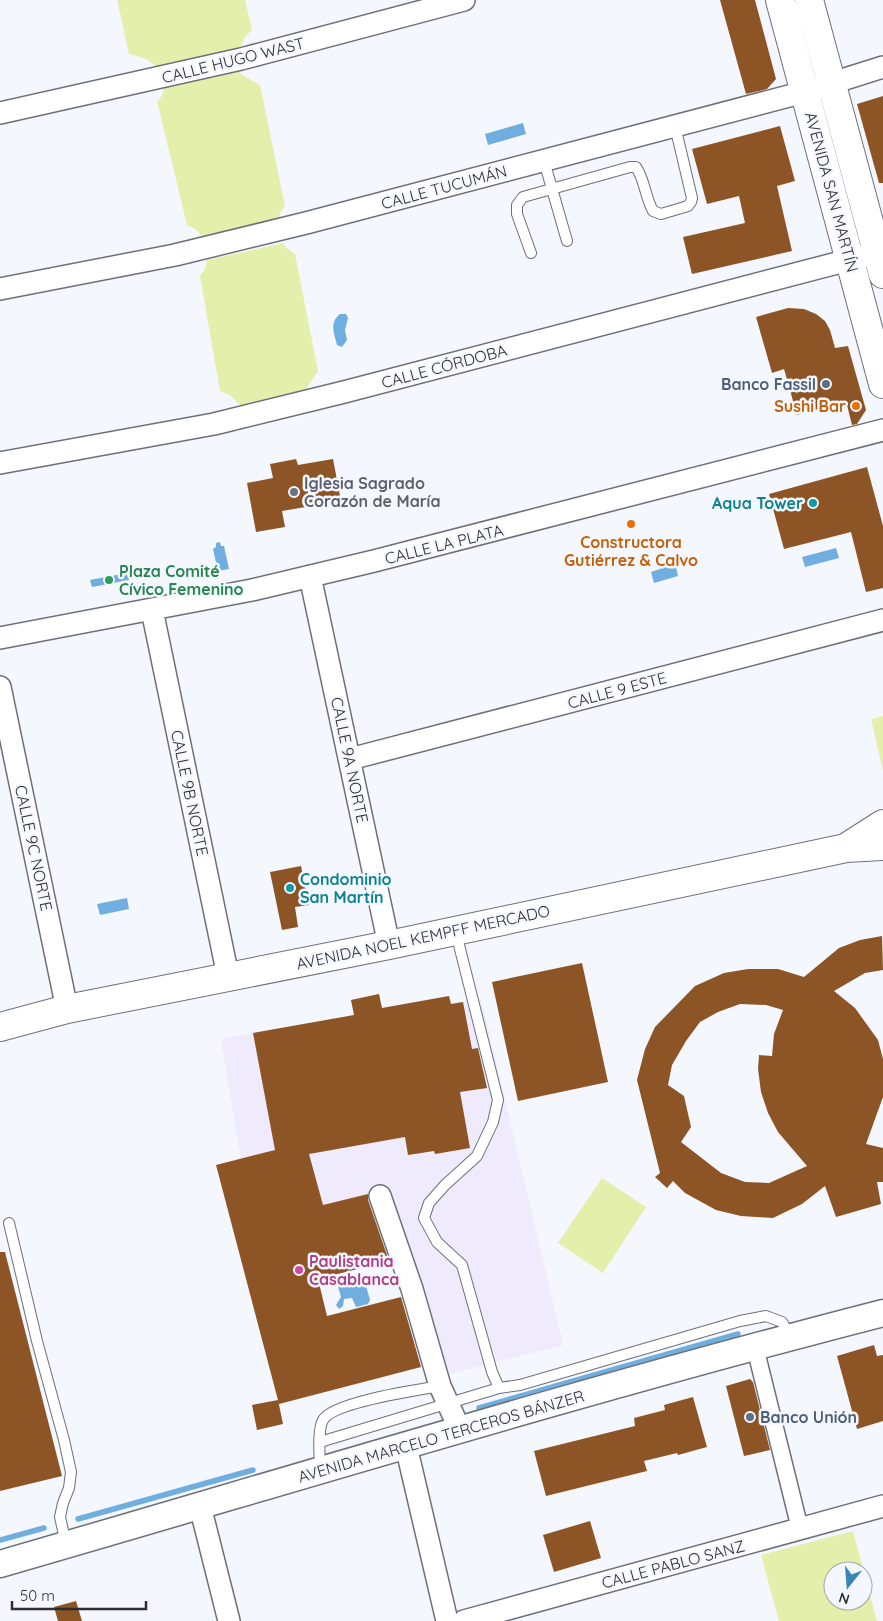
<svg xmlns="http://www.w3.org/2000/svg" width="883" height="1621" font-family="Quicksand,sans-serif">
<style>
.medical{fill:#efeafc}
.green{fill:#e3efab;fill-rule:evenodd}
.water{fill:#71aee0}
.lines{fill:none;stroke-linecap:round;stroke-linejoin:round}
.stream{stroke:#71aee0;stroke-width:5.5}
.building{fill:#8d5526;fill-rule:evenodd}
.service-casing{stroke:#6d707a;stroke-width:12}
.pedestrian-casing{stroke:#6d707a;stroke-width:19}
.minor-casing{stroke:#6d707a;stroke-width:24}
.tertiary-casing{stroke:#6d707a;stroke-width:29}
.secondary-casing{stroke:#6d707a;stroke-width:30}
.service{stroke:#fff;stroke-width:10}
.pedestrian{stroke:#fff;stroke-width:16}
.minor{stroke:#fff;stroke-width:21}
.tertiary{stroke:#fff;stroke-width:26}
.secondary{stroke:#fff;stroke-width:28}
.service-dot{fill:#5c6f8a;stroke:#f4f7fd;stroke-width:2}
.food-dot{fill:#e8710a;stroke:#f4f7fd;stroke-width:2}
.worship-dot{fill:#6b7280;stroke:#f4f7fd;stroke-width:2}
.culture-dot{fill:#0f9aa8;stroke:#f4f7fd;stroke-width:2}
.leisure-dot{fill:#2e9e5b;stroke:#f4f7fd;stroke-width:2}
.hotel-dot{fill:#d1479c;stroke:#f4f7fd;stroke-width:2}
.labels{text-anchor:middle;stroke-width:5;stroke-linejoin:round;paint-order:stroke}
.street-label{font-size:16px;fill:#2c2e32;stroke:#f4f7fd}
.service-label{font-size:16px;font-weight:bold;fill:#4e5e75;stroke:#f4f7fd;text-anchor:end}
.food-label{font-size:16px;font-weight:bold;fill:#c56008;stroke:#f4f7fd;text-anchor:end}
.worship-label{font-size:16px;font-weight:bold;fill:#5b616d;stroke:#f4f7fd;text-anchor:start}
.culture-label{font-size:16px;font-weight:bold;fill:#0d838f;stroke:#f4f7fd;text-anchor:end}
.leisure-label{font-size:16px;font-weight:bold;fill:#27864d;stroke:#f4f7fd;text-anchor:start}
.hotel-label{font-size:16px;font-weight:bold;fill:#b23c85;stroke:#f4f7fd;text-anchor:start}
</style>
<rect width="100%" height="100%" fill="#f4f7fd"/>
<path class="medical" d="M379,994l3,14 67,-12 2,8 30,-6 82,347 -121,31 -59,-186 -60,15 -13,-48 -43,11 -4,-15 -22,6 -20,-120 133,-24 -3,-16z"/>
<path class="green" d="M117,0h128l7,30 -8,8 -4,10 -82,19 -14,-9 -15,-4z
M236,68l5,6 19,11 25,121 -5,7 -1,8 -77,15 -7,-7 -8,-4 -30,-124 5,-5 3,-15z
M284,243l1,4 10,7 23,117 -10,15 -1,8 -63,15 -14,-14 -10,-4 -20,-115 5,-7 2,-9z
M883,716v55l-12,-52z
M602,1178l44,29 -43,66 -45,-30z
M853,1531l24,90h-98l-18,-66zM833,1571h30v30h-30z"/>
<path class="water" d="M523,123l3,11 -38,11 -3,-11z
M340,314h6l2,4 -3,12 2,10 -5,7 -5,-2c-3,-12 -8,-22 3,-31z
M220,542l1,4h3l5,23 -11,2 -5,-22 3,-2v-4z
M836,548l3,10 -34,9 -3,-10z
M675,562l3,14 -24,7 -3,-11 9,-3v-2z
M127,573l2,7 -37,7 -2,-7z
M127,898l2,11 -29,6 -3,-11z
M350,1280l16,6 4,14 -2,4 -12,3 -4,-9 -8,1 -1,7 -4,3 -3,-4 5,-8 -4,-14z"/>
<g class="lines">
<path class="stream" d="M479,1408l259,-74
M78,1519l175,-49
M0,1540l44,-12"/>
</g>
<path class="building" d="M720,0h35l21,79 -9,10 -21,5z
M883,96v87h-4l-22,-79z
M780,126l15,55 -18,5 15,65 -100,23 -9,-37 62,-14 -6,-27 -32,8 -15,-55z
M788,308l16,1 12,5 9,7 5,9 5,18 13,-2 18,64 -9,14 -5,1 -6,-24 -49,14 -13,-46 -12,4 -16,-56z
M296,459l2,6 35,-6 8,42 -59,10 3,16 -29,5 -9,-49 26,-5 -3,-14z
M867,467l16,59v62l-17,4 -15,-60 -67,17 -15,-55z
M301,866l8,39 -14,2 3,20 -16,3 -12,-58z
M882,936l1,34 -18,3 -31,18 21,17 23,32 5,19v38l-17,47 17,4v34h-6l4,22 -45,13 -11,-31 -23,18 -29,14 -32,-2 -25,-6 -31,-17 -12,-12 -6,7 -12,-11 5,-4 -23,-93 8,-31 10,-22 40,-41 29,-13 24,-4h30l26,8 35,-29 21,-8zM740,1004l26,1 17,5 -9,24 -2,22 -13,-1 -1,14 3,23 7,21 10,19 29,34 -38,17 -24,-1 -24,-9 -40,-31 10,-15 -7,-31 -16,-11 4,-20 14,-24 14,-19 18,-10z
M582,963l26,119 -90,19 -26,-119z
M379,994l3,14 67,-12 2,8 12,-2 9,47 6,-1 9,40 -27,4 10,56 -35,6 -1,-3 -26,4 -3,-18 -96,17 14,51 45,-11v6l21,61 -71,18 9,37 74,-19 20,70 -142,37 -63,-239 59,-15 -22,-117 101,-18 -3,-15z
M0,1252h5l57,224 -62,15z
M874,1345l3,11 6,-1v66l-26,8 -20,-73z
M750,1379l3,3 17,68 -26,6 -18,-70z
M693,1397l14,50 -29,8 -1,-2 -33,8 3,10 -101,25 -12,-45 101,-25 -1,-8 31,-8 -1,-5z
M278,1400l5,24 -26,6 -5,-25z
M590,1521l11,37 -47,14 -11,-37z
M76,1601l6,20h-24l-4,-14z"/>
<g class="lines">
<g class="service-casing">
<path id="service" d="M544,161l23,80
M531,253l-14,-39v-9l6,-8 107,-30h6c9,13 9,30 17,44l8,3 27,-8 3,-4 1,-4 -17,-72
M456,933l42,167 -5,22 -16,34 -32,29 -16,18 -5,15 13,24 25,23 30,107 7,16 21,-3 220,-64 26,-5 16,6 8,14
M9,1223l28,118 27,99 7,32 -2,16 -6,15 -3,14 6,27
M320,1442l179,-54
M320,1470c0,-12 -3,-40 3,-50 10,-18 94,-30 117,-34"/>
</g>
<g class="pedestrian-casing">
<path id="pedestrian" d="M755,1347l45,182"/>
</g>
<g class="minor-casing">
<path id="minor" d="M0,113l241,-54 223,-59
M0,289l175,-34 131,-32 498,-131 79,-25
M0,463l214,-39 130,-32 520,-136
M310,576l79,369
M152,610l76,366
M0,638l252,-48 122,-29 509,-131
M0,687l67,322
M350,759l533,-139
M380,1196l32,93 28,97 20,44
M406,1446l41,175
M200,1506l29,115
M464,1621l419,-115"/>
</g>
<g class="tertiary-casing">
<path id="tertiary" d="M0,1564c294,-85 587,-175 883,-251"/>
</g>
<g class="secondary-casing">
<path id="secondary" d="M780,0l103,384
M809,0l74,274
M847,847l36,-23
M0,1027l67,-18 322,-64 457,-97 37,-2"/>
</g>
<use href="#service" class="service"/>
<use href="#pedestrian" class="pedestrian"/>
<use href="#minor" class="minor"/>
<use href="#tertiary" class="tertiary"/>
<use href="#secondary" class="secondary"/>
</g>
<g class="service-dot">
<circle cx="826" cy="384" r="5"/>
<circle cx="750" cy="1417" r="5"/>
</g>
<g class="food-dot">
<circle cx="856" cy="406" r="5"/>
<circle cx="631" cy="524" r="5"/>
</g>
<circle class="worship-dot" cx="294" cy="492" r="5"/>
<g class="culture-dot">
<circle cx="813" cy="503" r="5"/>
<circle cx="290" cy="888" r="5"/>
</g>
<circle class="leisure-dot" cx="109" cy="580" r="5"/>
<circle class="hotel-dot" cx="299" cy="1270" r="5"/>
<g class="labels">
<g class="street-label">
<text transform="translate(233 60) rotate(-14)" y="6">CALLE HUGO WAST</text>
<text transform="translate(444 187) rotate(-15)" y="6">CALLE TUCUMÁN</text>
<text transform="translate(832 192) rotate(75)" y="6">AVENIDA SAN MARTÍN</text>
<text transform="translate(444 366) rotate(-15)" y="6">CALLE CÓRDOBA</text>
<text transform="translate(444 544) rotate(-14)" y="6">CALLE LA PLATA</text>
<text transform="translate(617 690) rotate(-15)" y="6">CALLE 9 ESTE</text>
<text transform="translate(350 760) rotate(78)" y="6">CALLE 9A NORTE</text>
<text transform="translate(190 793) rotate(78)" y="6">CALLE 9B NORTE</text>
<text transform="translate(34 848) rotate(78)" y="6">CALLE 9C NORTE</text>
<text transform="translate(423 937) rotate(-12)" y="6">AVENIDA NOEL KEMPFF MERCADO</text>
<text transform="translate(441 1436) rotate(-16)" y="6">AVENIDA MARCELO TERCEROS BÁNZER</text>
<text transform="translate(673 1564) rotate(-15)" y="6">CALLE PABLO SANZ</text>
</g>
<g class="service-label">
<text x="816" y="390">Banco Fassil</text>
<text x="760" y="1423" text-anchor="start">Banco Unión</text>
</g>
<g class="food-label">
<text x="846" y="412">Sushi Bar</text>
<text x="631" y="548" text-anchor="middle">Constructora<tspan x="631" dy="18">Gutiérrez &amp; Calvo</tspan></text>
</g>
<g class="worship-label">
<text x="304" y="489">Iglesia Sagrado<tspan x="304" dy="18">Corazón de María</tspan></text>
</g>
<g class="culture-label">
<text x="803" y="509">Aqua Tower</text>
<text x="300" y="885" text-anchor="start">Condominio<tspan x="300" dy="18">San Martín</tspan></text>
</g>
<g class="leisure-label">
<text x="119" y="577">Plaza Comité<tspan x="119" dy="18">Cívico Femenino</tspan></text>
</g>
<g class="hotel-label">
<text x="309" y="1267">Paulistania<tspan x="309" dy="18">Casablanca</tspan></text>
</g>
</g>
<g transform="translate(848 1586) rotate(197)"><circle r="24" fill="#f4f7fd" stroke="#a4a7ac"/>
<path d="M0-4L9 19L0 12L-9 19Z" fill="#3a86b9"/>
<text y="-8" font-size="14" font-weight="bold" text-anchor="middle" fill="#2c2e32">N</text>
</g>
<path d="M12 1601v8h134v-8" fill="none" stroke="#2c2e32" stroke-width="2.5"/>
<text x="20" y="1601" font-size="15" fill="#2c2e32" stroke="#f4f7fd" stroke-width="4" paint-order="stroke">50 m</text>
</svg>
